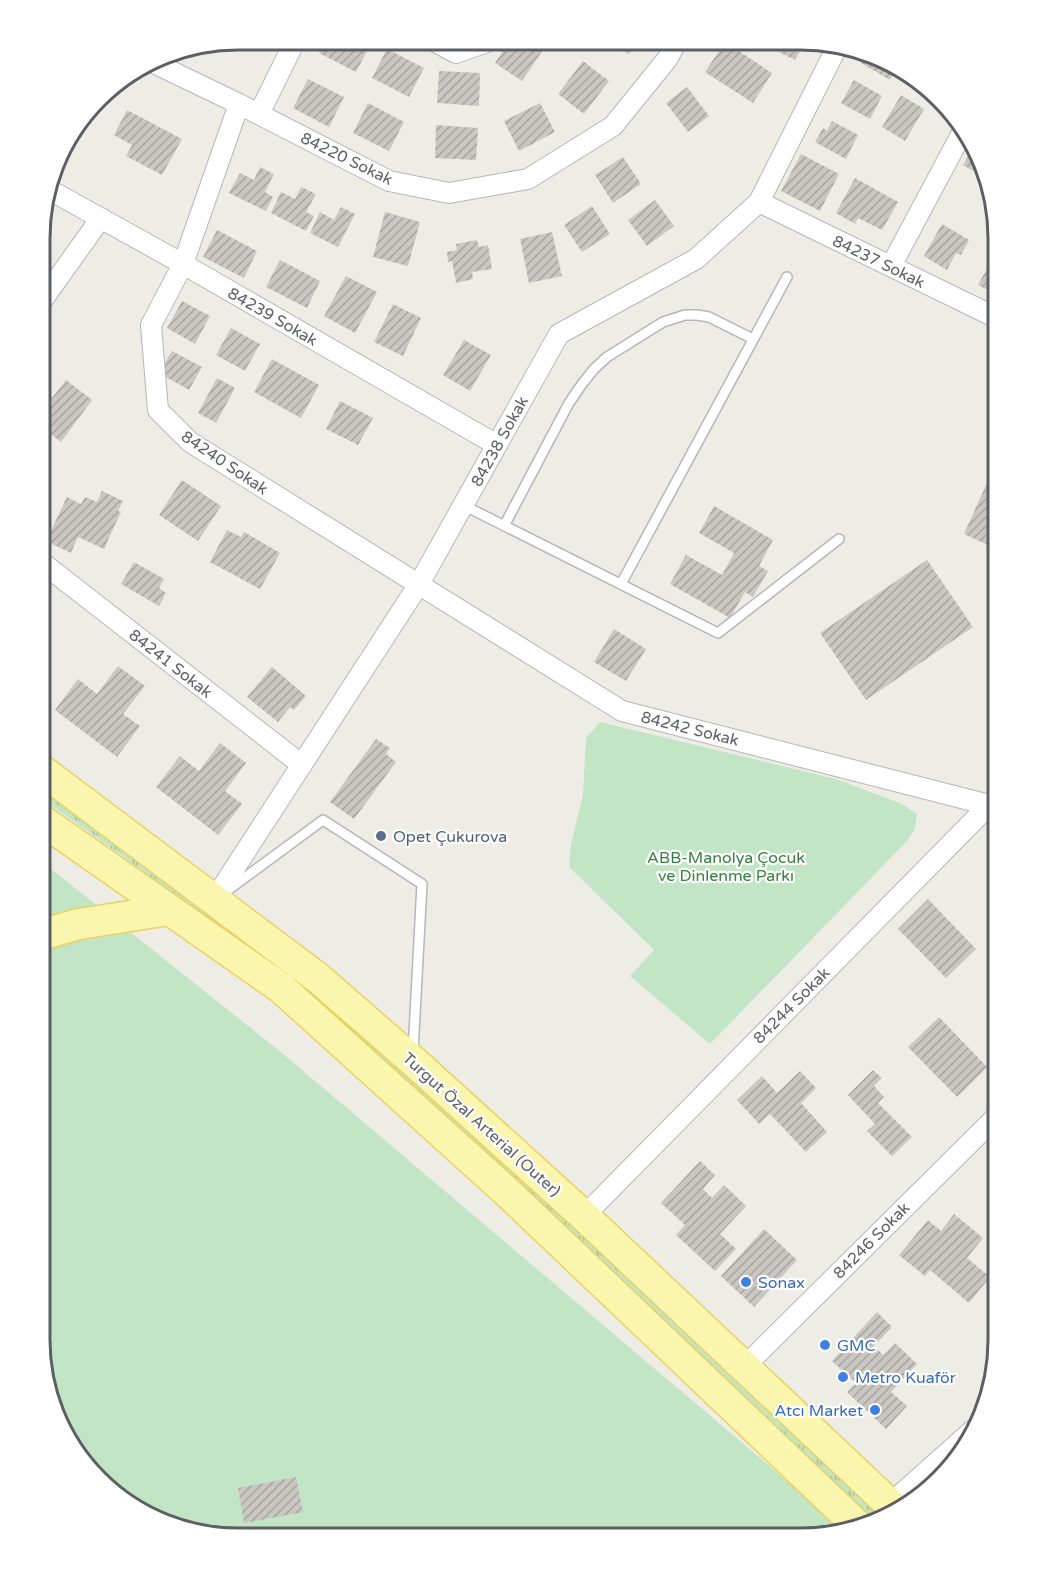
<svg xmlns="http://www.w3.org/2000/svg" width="1038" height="1578" font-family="'Varela Round',sans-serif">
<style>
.grass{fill:url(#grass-tufts)}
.park{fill:#c2e5c5}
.building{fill:url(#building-hatch)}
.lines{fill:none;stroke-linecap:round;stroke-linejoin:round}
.lane-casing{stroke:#b5b6bb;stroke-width:12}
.street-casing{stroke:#b5b6bb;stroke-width:22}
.primary-casing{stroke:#ebd161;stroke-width:33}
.lane{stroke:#fff;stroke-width:9}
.street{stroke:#fff;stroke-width:20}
.primary{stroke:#fbf6ad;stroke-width:30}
.service-dot{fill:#5c6f8a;stroke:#fff;stroke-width:2}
.shop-dot{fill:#3f7fe0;stroke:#fff;stroke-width:2}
.labels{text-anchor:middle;stroke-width:4.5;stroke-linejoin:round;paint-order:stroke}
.street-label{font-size:16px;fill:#5c5f64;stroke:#fff}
.service-label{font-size:16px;fill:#4e5e75;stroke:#fff;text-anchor:start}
.park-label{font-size:16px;fill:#388041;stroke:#fff}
.shop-label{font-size:16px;fill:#366cbe;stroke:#fff;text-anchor:start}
.rim{fill:none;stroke:#5c5f64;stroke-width:3}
</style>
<defs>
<pattern id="grass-tufts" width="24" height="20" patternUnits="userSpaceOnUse" patternTransform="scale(1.5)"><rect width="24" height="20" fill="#c2e5c5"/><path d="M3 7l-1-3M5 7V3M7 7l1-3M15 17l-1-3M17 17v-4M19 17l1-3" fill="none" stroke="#a1bda4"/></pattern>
<pattern id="building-hatch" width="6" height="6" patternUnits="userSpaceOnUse" patternTransform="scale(1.5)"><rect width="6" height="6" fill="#cac7c2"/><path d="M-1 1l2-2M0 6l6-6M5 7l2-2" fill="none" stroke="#a7a5a1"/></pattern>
</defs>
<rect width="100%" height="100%" fill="#eeede5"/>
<path class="grass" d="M40,787l57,45 214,158 305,275 269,254 -8,4 -267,-253 -302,-276 -95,-73 -173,-124z"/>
<path class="park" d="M600,722l236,57 66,25 15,10 -2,15 -9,13 -196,202 -80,-68 24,-26 -85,-83 2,-23 12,-49 3,-57z
M40,860l242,193 563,477 -44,9 -589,-2 -95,-39 -63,-81 -15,-76z"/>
<path class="building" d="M326,39h39l6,4 -15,29 -37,-19z
M510,40h25l10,7 -23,34 -27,-18z
M602,40h35l-8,14z
M772,41h34l-11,19 -26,-13z
M725,42l47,31 -19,30 -48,-31z
M387,49l37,19 -15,29 -37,-19z
M864,56l32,13 -6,11 -29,-17z
M583,61l26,20 -25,33 -26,-20z
M439,71l41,2 -1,33 -42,-3z
M308,79l36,18 -15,30 -36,-19z
M854,80l28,16 -12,23 -29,-16z
M687,87l22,29 -21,16 -22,-29z
M901,95l23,14 -19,32 -23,-14z
M368,103l36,19 -15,29 -36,-18z
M540,103l15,29 -36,19 -15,-30z
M127,110l55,29 -20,36 -36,-19 6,-11 -18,-10z
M832,121l26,14 -12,24 -31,-17 8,-14 4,3z
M436,125l42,3 -2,32 -41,-2z
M973,147l11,14 1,6 -4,8 -18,-10z
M801,154l38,20 -19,37 -39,-20z
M623,157l18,27 -28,19 -18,-28z
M260,167l14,7 -9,18 8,5 -7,14 -37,-18 11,-20 14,7z
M855,178l43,24 -16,28 -24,-12 -3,6 -19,-11z
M301,187l15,7 -10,18 8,4 -8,15 -35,-18 10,-21 14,7z
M655,200l19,26 -27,20 -19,-26z
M592,206l18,28 -28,18 -18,-27z
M341,207l14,7 -17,33 -28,-14 10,-21 14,8z
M385,212l35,10 -12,44 -35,-9z
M942,224l27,16 -8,15 -5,-2 -9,17 -23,-14z
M217,230l40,21 -13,27 -41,-21z
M552,232l10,44 -33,7 -9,-44z
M477,240l2,7 9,-2 4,24 -20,3 1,7 -17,4 -4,-22 -4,1 -1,-10 10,-2 -1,-6z
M999,247v49l-21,-11z
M280,260l40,21 -13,27 -41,-21z
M346,276l31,16 -22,41 -31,-17z
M182,301l28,15 -15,28 -28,-16z
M393,304l28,14 -18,38 -29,-14z
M231,328l29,16 -15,27 -29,-16z
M464,340l27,15 -21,36 -27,-16z
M172,351l30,16 -13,23 -30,-17z
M272,359l47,26 -18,33 -47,-26z
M217,378l18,10 -19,35 -18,-10z
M66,380l26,20 -31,42 -21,-16v-13z
M340,401l33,17 -15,27 -32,-16z
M999,456v94l-35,-16z
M182,480l39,26 -23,35 -39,-26z
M102,491l21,10 -5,10 3,1 -17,37 -26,-12 -7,16 -25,-12 21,-44 14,7 4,-7 12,5z
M714,506l59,34 -14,26 9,5 -15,26 -8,-5 -15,26 -60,-34 16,-29 36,20 12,-22 -35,-20z
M227,530l14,7 3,-5 36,21 -20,36 -50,-27z
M927,560l46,67 -107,73 -46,-67z
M134,562l30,17 -5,9 7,5 -7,13 -38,-22z
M614,629l32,20 -20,32 -32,-19z
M40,631l8,6 -6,7 5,4 -7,9z
M118,666l27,20 -22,28 17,12 -23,31 -62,-47 23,-31 19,15z
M272,667l34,29 -12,14 -4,-3 -12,15 -31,-25z
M376,739l14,9 -4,6 10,8 -42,57 -24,-17z
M220,743l26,20 -21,28 17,13 -24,31 -62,-48 24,-31 19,15z
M928,899l48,50 -30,29 -48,-49z
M939,1017l48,50 -30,30 -49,-50z
M873,1070l9,8 -8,8 10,11 -6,6 34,34 -20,19 -25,-25 8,-7 -27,-29z
M800,1071l16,17 -15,15 26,29 -21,20 -36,-38 -11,10 -22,-24 25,-24 15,17z
M700,1161l15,14 -12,14 9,9 12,-13 22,21 -26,28 16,15 -21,22 -39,-36 9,-10 -24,-22z
M954,1214l29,24 -16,20 23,19 -21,26 -39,-33 -5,6 -26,-21 29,-35 13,11z
M764,1229l33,31 -43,47 -33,-31z
M877,1312l15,15 -18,19 9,9 12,-12 22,21 -26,28 16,14 -21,23 -39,-37 9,-9 -24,-22z
M296,1477l7,35 -59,11 -6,-35z"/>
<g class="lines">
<g class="lane-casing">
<path id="lane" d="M463,505l255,128 121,-94
M504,526l65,-123 13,-19 12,-15 13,-12 56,-35 22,-7h12l12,2 44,22
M621,584l166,-307
M228,890l95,-70 99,64 -9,168"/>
</g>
<g class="street-casing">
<path id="street" d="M432,40l24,13 31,-11 1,-2
M152,62l87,42 150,77 60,12 79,-14 85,-53 55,-68 9,-18
M239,104l-56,160 -32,61 7,85 32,32 432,269 367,94 10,9
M259,114l37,-75
M48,189l135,75 314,181
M759,202l240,117
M891,266l71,-133
M41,302l60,-84
M40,561l262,204
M214,900l205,-316 140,-250 137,-75 63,-57 79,-157
M584,1216l415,-421
M744,1367l255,-253
M890,1504l83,-74"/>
</g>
<g class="primary-casing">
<path id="primary" d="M40,769l278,209 94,82 172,156 313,295
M40,819l241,169 226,204 352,335
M40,935l39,-11 90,-14"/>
</g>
<use href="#lane" class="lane"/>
<use href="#street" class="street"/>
<use href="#primary" class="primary"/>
</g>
<circle class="service-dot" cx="381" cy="836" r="6"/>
<g class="shop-dot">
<circle cx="746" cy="1282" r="6"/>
<circle cx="825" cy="1345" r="6"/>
<circle cx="843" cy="1377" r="6"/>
<circle cx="875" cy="1410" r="6"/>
</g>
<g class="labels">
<g class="street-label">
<text transform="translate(347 158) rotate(26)" y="6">84220 Sokak</text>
<text transform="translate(879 261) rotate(26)" y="6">84237 Sokak</text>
<text transform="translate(273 316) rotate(30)" y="6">84239 Sokak</text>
<text transform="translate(499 441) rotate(-61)" y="6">84238 Sokak</text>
<text transform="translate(225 462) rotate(34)" y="6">84240 Sokak</text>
<text transform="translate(171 663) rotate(38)" y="6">84241 Sokak</text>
<text transform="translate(690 728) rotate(14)" y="6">84242 Sokak</text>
<text transform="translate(791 1005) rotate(-45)" y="6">84244 Sokak</text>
<text transform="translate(482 1124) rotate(42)" y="6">Turgut Özal Arterial (Outer)</text>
<text transform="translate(871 1240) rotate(-45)" y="6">84246 Sokak</text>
</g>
<g class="service-label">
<text x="393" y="842">Opet Çukurova</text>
</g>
<g class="park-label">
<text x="726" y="863">ABB-Manolya Çocuk<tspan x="726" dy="18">ve Dinlenme Parkı</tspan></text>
</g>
<g class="shop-label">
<text x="758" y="1288">Sonax</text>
<text x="837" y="1351">GMC</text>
<text x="855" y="1383">Metro Kuaför</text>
<text x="863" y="1416" text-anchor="end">Atcı Market</text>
</g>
</g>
<path d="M0 0H1038V1578H0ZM238 50H800A188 188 0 0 1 988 238V1340A188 188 0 0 1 800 1528H238A188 188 0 0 1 50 1340V238A188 188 0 0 1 238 50Z" fill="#fff" fill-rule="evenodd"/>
<path class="rim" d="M238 50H800A188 188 0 0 1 988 238V1340A188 188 0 0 1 800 1528H238A188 188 0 0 1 50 1340V238A188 188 0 0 1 238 50Z"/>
</svg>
